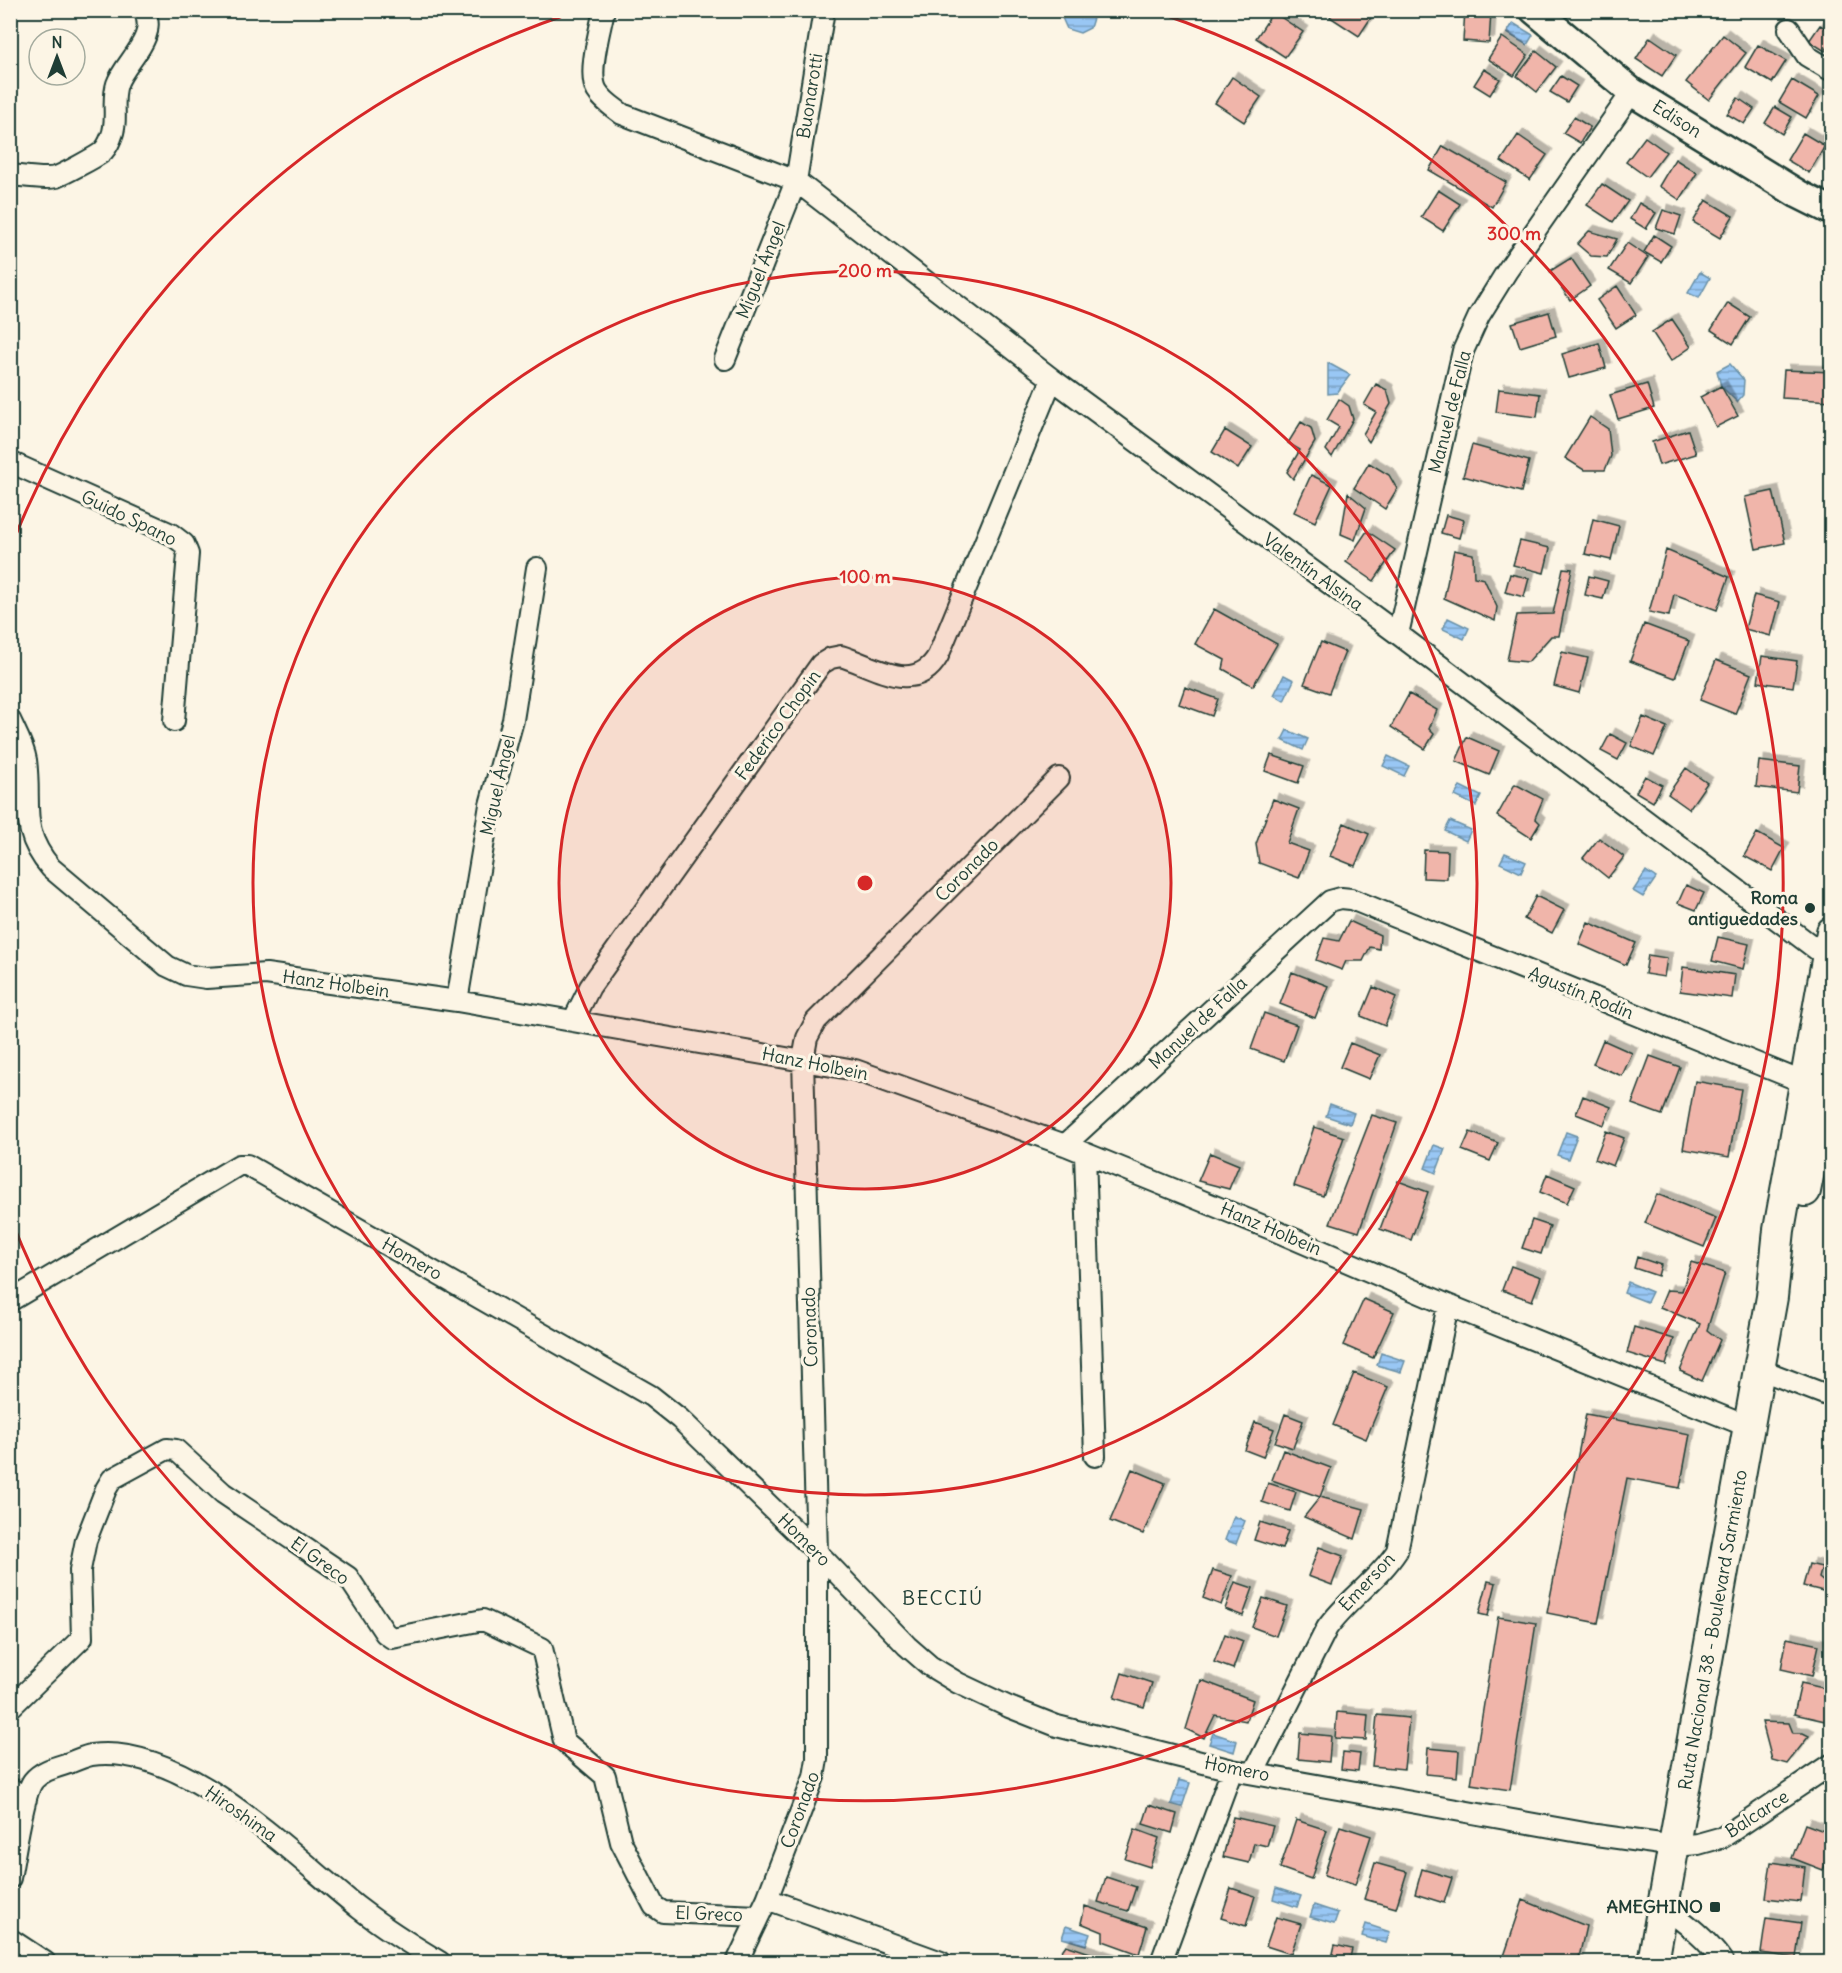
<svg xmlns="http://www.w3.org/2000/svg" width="1842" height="1973" font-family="Delius,sans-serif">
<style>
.water{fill:url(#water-rules);stroke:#6890a7;stroke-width:1.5}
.building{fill:#f0b5aa;stroke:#1f3d34;stroke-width:1.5;filter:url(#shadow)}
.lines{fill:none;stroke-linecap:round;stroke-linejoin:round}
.street-casing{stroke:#1f3d34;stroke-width:24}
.secondary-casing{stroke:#1f3d34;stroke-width:32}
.primary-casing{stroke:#1f3d34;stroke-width:34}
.street{stroke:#fcf5e5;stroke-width:20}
.secondary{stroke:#fcf5e5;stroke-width:27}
.primary{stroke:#fcf5e5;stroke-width:30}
.ring{fill:none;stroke:#d62828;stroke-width:3}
.poi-dot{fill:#1f3d34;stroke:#fcf5e5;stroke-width:2}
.labels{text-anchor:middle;stroke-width:6;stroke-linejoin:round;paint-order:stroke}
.street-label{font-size:18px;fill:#1f3d34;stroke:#fcf5e5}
.poi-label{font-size:18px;font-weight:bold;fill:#1f3d34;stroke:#fcf5e5;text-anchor:end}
.neighbourhood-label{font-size:20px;letter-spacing:1.5px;fill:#1f3d34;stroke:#fcf5e5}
.centre{fill:#d62828;stroke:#fcf5e5;stroke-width:3}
.ring-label{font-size:18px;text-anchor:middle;font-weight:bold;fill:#d62828;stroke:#fcf5e5;stroke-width:6;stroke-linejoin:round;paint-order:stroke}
</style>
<defs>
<pattern id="water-rules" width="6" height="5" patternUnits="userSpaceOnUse" patternTransform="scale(1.5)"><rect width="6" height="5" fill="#99c7f4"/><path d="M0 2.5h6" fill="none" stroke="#7ca3c6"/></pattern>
<filter id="shadow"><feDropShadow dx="5.5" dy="-5.5" stdDeviation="0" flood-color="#0004"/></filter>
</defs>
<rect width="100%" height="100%" fill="#fcf5e5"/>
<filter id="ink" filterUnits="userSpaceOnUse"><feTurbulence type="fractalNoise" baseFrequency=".0167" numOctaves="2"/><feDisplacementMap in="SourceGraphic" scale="12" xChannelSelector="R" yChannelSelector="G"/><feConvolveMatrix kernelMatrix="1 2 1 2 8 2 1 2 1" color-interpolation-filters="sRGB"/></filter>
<g filter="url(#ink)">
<path class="water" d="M1059,11h32l2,7 -3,10 -10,5 -13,-4z
M1513,23l20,12 -6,10 -20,-12z
M1700,272l10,6 -11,20 -11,-5z
M1328,363l22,12 -13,18 -9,1z
M1730,364l14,16 -1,15 -6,7 -16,-16 -4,-15z
M1448,618l21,10 -5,11 -21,-10z
M1284,675l10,5 -10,21 -10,-6z
M1287,730l21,9 -5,11 -21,-10z
M1388,756l21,10 -5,10 -21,-10z
M1460,786l21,10 -5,10 -21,-10z
M1450,821l21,9 -5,11 -21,-10z
M1505,853l21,9 -5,11 -21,-10z
M1646,871l10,7 -13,19 -10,-6z
M1330,1104l24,9 -4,11 -24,-8z
M1566,1132l11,4 -9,23 -11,-4z
M1434,1145l11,4 -9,24 -11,-5z
M1628,1282l24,10 -5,10 -23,-9z
M1381,1353l24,8 -4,11 -24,-7z
M1234,1516l11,5 -9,23 -11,-4z
M1213,1733l24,8 -3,11 -25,-8z
M1179,1780l11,3 -8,24 -11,-3z
M1276,1888l25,8 -4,11 -24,-8z
M1314,1905l24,8 -4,11 -24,-7z
M1366,1924l24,8 -4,11 -24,-7z
M1066,1926l24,8 -4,11 -24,-7z"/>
<path class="building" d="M1335,10h41l-17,26 -29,-19z
M1465,10l26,2 -2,31 -26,-2z
M1273,12l30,20 -18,25 -29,-19z
M1820,25l12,7v10l-7,9 -16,-10z
M1723,35l23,18 -37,47 -23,-18z
M1502,37l26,18 -14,21 -26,-17z
M1650,37l26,18 -14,21 -26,-17z
M1758,45l28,16 -14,22 -27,-16z
M1536,51l20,16 -19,25 -20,-16z
M1484,69l16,10 -10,16 -16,-10z
M1561,76l16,10 -10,16 -17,-10z
M1232,77l29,20 -17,25 -29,-19z
M1792,80l27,16 -13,22 -27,-16z
M1738,98l16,11 -10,15 -17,-10z
M1775,107l17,10 -10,17 -17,-11z
M1574,117l16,10 -10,16 -17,-10z
M1803,133l22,13 -16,27 -22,-13z
M1518,135l29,20 -17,25 -29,-19z
M1645,137l21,15 -19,25 -21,-15z
M1443,146l63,36 -14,25 -63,-37z
M1675,159l22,14 -17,27 -21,-14z
M1602,184l26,17 -15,21 -26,-17z
M1438,190l22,14 -17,27 -22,-14z
M1706,200l27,16 -13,22 -27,-16z
M1639,203l17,10 -10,16 -16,-10z
M1663,210l18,6 -6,18 -19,-6z
M1589,231l28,8 -10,18 -16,-1 -14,-12z
M1654,235l17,11 -10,16 -17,-10z
M1627,243l21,14 -17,26 -22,-13z
M1571,258l19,28 -20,14 -20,-29z
M1617,286l19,29 -20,13 -19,-28z
M1728,303l22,14 -17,27 -22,-14z
M1549,312l7,24 -36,11 -8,-24z
M1672,319l19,28 -20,14 -19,-29z
M1599,343l7,25 -37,10 -7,-24z
M1784,370l48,2v29l-50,-3z
M1376,384l11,6 4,14 -22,38 -6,-8 13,-22 -12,-7z
M1647,384l7,24 -36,11 -8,-24z
M1721,386l17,30 -22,11 -16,-30z
M1499,389l41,5 -3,23 -41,-5z
M1339,399l10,7 4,13 -21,38 -6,-7 13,-23 -12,-7z
M1590,417l18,12 3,27 -6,14h-21l-19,-12z
M1301,422l10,6 4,14 -22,37 -6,-7 13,-22 -12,-7z
M1225,430l27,17 -14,22 -26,-17z
M1688,430l8,24 -37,11 -7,-23z
M1472,445l57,16 -8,31 -58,-16z
M1369,463l20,12 8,14 -12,20 -31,-21z
M1311,475l21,10 -17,37 -21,-10z
M1773,491l12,52 -29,6 -11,-52z
M1348,493l18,15 -11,32 -14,-6z
M1446,515l18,5 -5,18 -18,-5z
M1593,519l26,7 -8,34 -26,-6z
M1367,531l28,19 -21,31 -28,-19z
M1520,541l30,7 -6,25 -31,-8z
M1454,550l19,4 1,23 10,2 13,28 -2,14 -51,-23z
M1666,550l63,27 -12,33 -43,-16 -5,22 -20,-4z
M1563,568l9,1 -13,67h-8l-23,26 -21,-2 10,-45 36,-1z
M1510,574l19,4 -5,19 -19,-5z
M1589,576l19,5 -5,18 -18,-4z
M1754,595l26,7 -9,34 -26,-7z
M1214,609l63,35 -24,42 -30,-17 2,-9 -30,-16z
M1644,624l45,17 -14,37 -45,-17z
M1321,642l24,10 -16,41 -25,-9z
M1562,652l26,6 -9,35 -25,-7z
M1762,656l35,5 -4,26 -35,-5z
M1716,660l35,14 -16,40 -35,-14z
M1185,687l33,12 -6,17 -33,-12z
M1409,694l28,16 -8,19 5,5 -9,15 -34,-22z
M1643,717l24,10 -13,29 -23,-10z
M1610,734l17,9 -9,17 -17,-9z
M1467,737l32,14 -10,24 -33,-14z
M1271,755l33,11 -6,17 -33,-12z
M1759,761l41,5 -3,26 -41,-5z
M1686,768l21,15 -18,26 -21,-15z
M1645,776l17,9 -9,17 -17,-10z
M1515,784l28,15 -8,19 5,5 -9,15 -34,-22z
M1273,799l26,10 -12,34 22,8 -10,27 -40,-15 -3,-19z
M1344,823l25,11 -14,32 -25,-10z
M1757,833l27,15 -12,23 -28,-15z
M1599,838l25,19 -16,21 -25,-20z
M1424,850l24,1 -1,28 -24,-1z
M1686,885l18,8 -8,17 -18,-7z
M1536,896l28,14 -12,23 -28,-14z
M1349,921l31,14 -1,14 -9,-2 -7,14h-17l-4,9 -26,-10 8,-22 15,3z
M1588,922l48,21 -10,22 -47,-21z
M1718,937l31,7 -6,25 -31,-8z
M1648,955l19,3 -3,19 -19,-3z
M1683,967l52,8 -3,23 -52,-7z
M1292,972l36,14 -13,32 -35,-14z
M1373,987l23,10 -11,29 -24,-10z
M1264,1013l33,12 -13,36 -33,-12z
M1603,1040l29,13 -10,23 -29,-12z
M1350,1043l30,12 -11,24 -29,-12z
M1650,1056l30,11 -18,48 -30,-11z
M1695,1081l46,8 -12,68 -46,-8z
M1583,1096l28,11 -7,18 -28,-11z
M1372,1115l25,8 -38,109 -29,-9z
M1314,1127l30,10 -21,59 -29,-10z
M1606,1131l18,7 -11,28 -18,-7z
M1470,1132l28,11 -8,18 -28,-11z
M1210,1153l29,12 -10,24 -31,-8z
M1547,1174l28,12 -8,17 -27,-11z
M1398,1181l30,11 -17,48 -31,-11z
M1657,1194l59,24 -12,29 -59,-24z
M1532,1220l18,6 -9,28 -19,-6z
M1637,1257l24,8 -3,11 -24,-8z
M1691,1262l34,11 -18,57 13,10 -18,41 -22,-10 20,-47 -40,-17 7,-17 15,1z
M1511,1266l30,11 -9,24 -30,-11z
M1364,1299l30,13 -21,46 -30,-13z
M1634,1327l40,12 -8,26 -39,-12z
M1354,1373l34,14 -22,52 -33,-14z
M1285,1414l18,7 -10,27 -18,-6z
M1586,1414l104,20 -10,54 -53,-10 -29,145 -51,-10z
M1255,1422l19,7 -11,28 -18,-7z
M1283,1450l48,18 -11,29 -48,-17z
M1132,1469l33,14 -22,51 -33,-13z
M1268,1483l28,9 -6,19 -28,-9z
M1320,1497l44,12 -9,30 -51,-22z
M1260,1522l28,9 -6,18 -28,-9z
M1319,1547l24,9 -11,29 -24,-9z
M1809,1564l13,3 -3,11 6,5 -2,8 -20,-5z
M1213,1570l19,6 -11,29 -18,-7z
M1488,1581l8,2 -8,33 -9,-2z
M1235,1582l18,6 -10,28 -18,-7z
M1263,1598l24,8 -11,30 -24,-9z
M1498,1617l38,6 -26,167 -39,-6z
M1225,1634l18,7 -10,28 -19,-7z
M1787,1638l32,7 -7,31 -31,-7z
M1122,1673l30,10 -8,24 -30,-9z
M1201,1680l52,20 -7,21 -31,-6 -11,23 -18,-9z
M1801,1683l31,7 -7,31 -31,-7z
M1337,1712l31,3 -2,25 -31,-2z
M1377,1715l32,3 -5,51 -32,-3z
M1762,1722l27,1 4,10h10l6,3 -22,28 -15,-4z
M1300,1733l31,3 -2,26 -31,-3z
M1428,1748l31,3 -2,26 -31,-3z
M1343,1752l17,2 -2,17 -17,-2z
M1149,1805l28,9 -5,19 -29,-9z
M1233,1817l40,9 -6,20 -13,-3 -5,20 -26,-6z
M1296,1820l31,10 -16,49 -31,-11z
M1805,1824l27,10v14l-9,22 -31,-12z
M1340,1826l31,10 -16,49 -31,-10z
M1135,1829l24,9 -9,29 -25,-8z
M1771,1862l34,5 -4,35 -35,-4z
M1375,1863l32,9 -11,36 -32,-9z
M1422,1869l30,9 -8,25 -29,-9z
M1106,1877l30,10 -8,24 -30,-9z
M1231,1888l24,8 -9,30 -25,-8z
M1523,1900l63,26 -8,36h-76z
M1085,1906l62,21 -8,27 -36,-13v-9l-22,-9z
M1276,1917l25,7 -10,30 -25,-8z
M1766,1918l35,5 -5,35 -35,-5z
M1066,1945l51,17h-59l-2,-3z
M1335,1945l17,4 -3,13h-18z"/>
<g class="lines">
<g class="street-casing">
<path id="street" d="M604,10c-4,20 -17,64 -7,81 6,10 16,16 25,23l174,67 256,198 346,255 434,327
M1789,29l18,27 25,15
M10,175c13,1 35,5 46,2 8,-3 38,-19 45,-24 4,-3 8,-10 10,-15 8,-17 0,-36 6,-54 8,-23 42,-46 27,-74
M725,359l71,-178 28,-171
M10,462l161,72 13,10 4,10 -14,167
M1398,634l65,-283 16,-35 28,-45 125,-179
M10,720c6,13 14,27 16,40 6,46 -8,69 25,108l116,98 19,9 20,3 60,-4 191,27 398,69 210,75 206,84 177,76 301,122
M457,1001l33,-196 23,-85 24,-152
M573,1021l17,-34 231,-323 10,-6 10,-2c33,10 74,40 97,0l114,-277
M1065,1145l265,-244 11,-3 10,1 464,188
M1085,1154l10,302
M10,1301l229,-136h8l404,231 29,23 137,133 90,94 23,20 28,17 51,24 48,19 175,44 364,65 79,11 23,-2 25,-7 109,-73
M1759,1369l73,28
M10,1708l72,-70 -2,-68 6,-30 20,-51 6,-10 55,-30 9,1 47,43 125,84 37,56 7,5 91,-18 59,28 22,93 41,35 16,66 33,64 9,6 96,4
M1254,1772l73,-144c20,-28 51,-48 70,-77l51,-246
M10,1788l16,11
M10,1878c4,-19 13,-84 23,-97 9,-11 24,-14 36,-18 7,-3 14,-6 22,-8 94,-13 201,101 269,154 26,20 53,37 80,53
M767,1899l174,63
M1664,1907c23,17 43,32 59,55
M10,1939l35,23
M737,1962l30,-63 47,-122 3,-18v-207l-14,-492 4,-22 9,-17 243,-243
M1161,1962l71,-192"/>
</g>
<g class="secondary-casing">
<path id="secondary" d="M1534,10l98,82 166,102 34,17"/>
</g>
<g class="primary-casing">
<path id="primary" d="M1805,1191l27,-132
M1653,1962l119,-665 7,-67 53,-298"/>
</g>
<use href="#street" class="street"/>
<use href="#secondary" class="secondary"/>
<use href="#primary" class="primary"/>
</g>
</g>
<circle cx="865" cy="883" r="306" fill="#d62828" fill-opacity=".12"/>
<g class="ring">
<circle cx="865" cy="883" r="306"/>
<circle cx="865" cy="883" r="612"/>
<path d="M11 547A918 918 0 0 1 574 12M1156 12A918 918 0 1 1 11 1219"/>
</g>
<g class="poi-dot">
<circle cx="1810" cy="908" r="6"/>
<rect x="1709" y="1901" width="12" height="12" rx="3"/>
</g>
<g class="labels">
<g class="street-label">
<text transform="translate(810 96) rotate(-81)" y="6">Buonarotti</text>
<text transform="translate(1677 119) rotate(32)" y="6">Edison</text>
<text transform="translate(761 270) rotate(-68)" y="6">Miguel Ángel</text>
<text transform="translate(1450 412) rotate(-76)" y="6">Manuel de Falla</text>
<text transform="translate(129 518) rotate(26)" y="6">Guido Spano</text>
<text transform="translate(1313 572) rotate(36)" y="6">Valentín Alsina</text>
<text transform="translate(778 725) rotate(-54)" y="6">Federico Chopin</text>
<text transform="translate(498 785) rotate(-77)" y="6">Miguel Ángel</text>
<text transform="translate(967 870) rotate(-45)" y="6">Coronado</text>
<text transform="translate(336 984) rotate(8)" y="6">Hanz Holbein</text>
<text transform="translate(1581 993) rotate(22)" y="6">Agustín Rodín</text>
<text transform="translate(1198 1023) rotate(-43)" y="6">Manuel de Falla</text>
<text transform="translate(815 1064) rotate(11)" y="6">Hanz Holbein</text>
<text transform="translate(1271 1229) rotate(23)" y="6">Hanz Holbein</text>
<text transform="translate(412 1259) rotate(30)" y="6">Homero</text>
<text transform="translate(810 1327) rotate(-92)" y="6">Coronado</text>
<text transform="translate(804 1540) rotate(45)" y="6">Homero</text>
<text transform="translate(320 1561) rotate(36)" y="6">El Greco</text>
<text transform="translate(1367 1582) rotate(-47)" y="6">Emerson</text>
<text transform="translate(1713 1630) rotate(-80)" y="6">Ruta Nacional 38 - Boulevard Sarmiento</text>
<text transform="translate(1237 1769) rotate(11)" y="6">Homero</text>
<text transform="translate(800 1810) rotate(-70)" y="6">Coronado</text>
<text transform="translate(241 1814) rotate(35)" y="6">Hiroshima</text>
<text transform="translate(1757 1814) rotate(-33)" y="6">Balcarce</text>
<text transform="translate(709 1914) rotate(2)" y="6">El Greco</text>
</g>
<g class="poi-label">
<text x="1798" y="904">Roma<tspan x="1798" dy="21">antiguedades</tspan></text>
<text x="1703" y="1913">AMEGHINO</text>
</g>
<g class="neighbourhood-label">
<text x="943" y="1605">BECCIÚ</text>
</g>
</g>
<circle cx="865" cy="883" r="9" class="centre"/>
<g class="ring-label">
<text x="1514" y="240">300 m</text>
<text x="865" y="277">200 m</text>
<text x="865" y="583">100 m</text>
</g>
<rect width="1842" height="1973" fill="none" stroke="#fcf5e5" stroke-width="36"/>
<rect x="18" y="18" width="1806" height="1937" fill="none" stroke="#1f3d34" stroke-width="2" filter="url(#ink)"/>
<g transform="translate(57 57)"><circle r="28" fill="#fcf5e5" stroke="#a4ab9e" stroke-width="1.5"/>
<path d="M0-4.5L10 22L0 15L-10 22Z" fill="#1f3d34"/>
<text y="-9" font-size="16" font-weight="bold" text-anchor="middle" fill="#1f3d34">N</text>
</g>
</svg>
